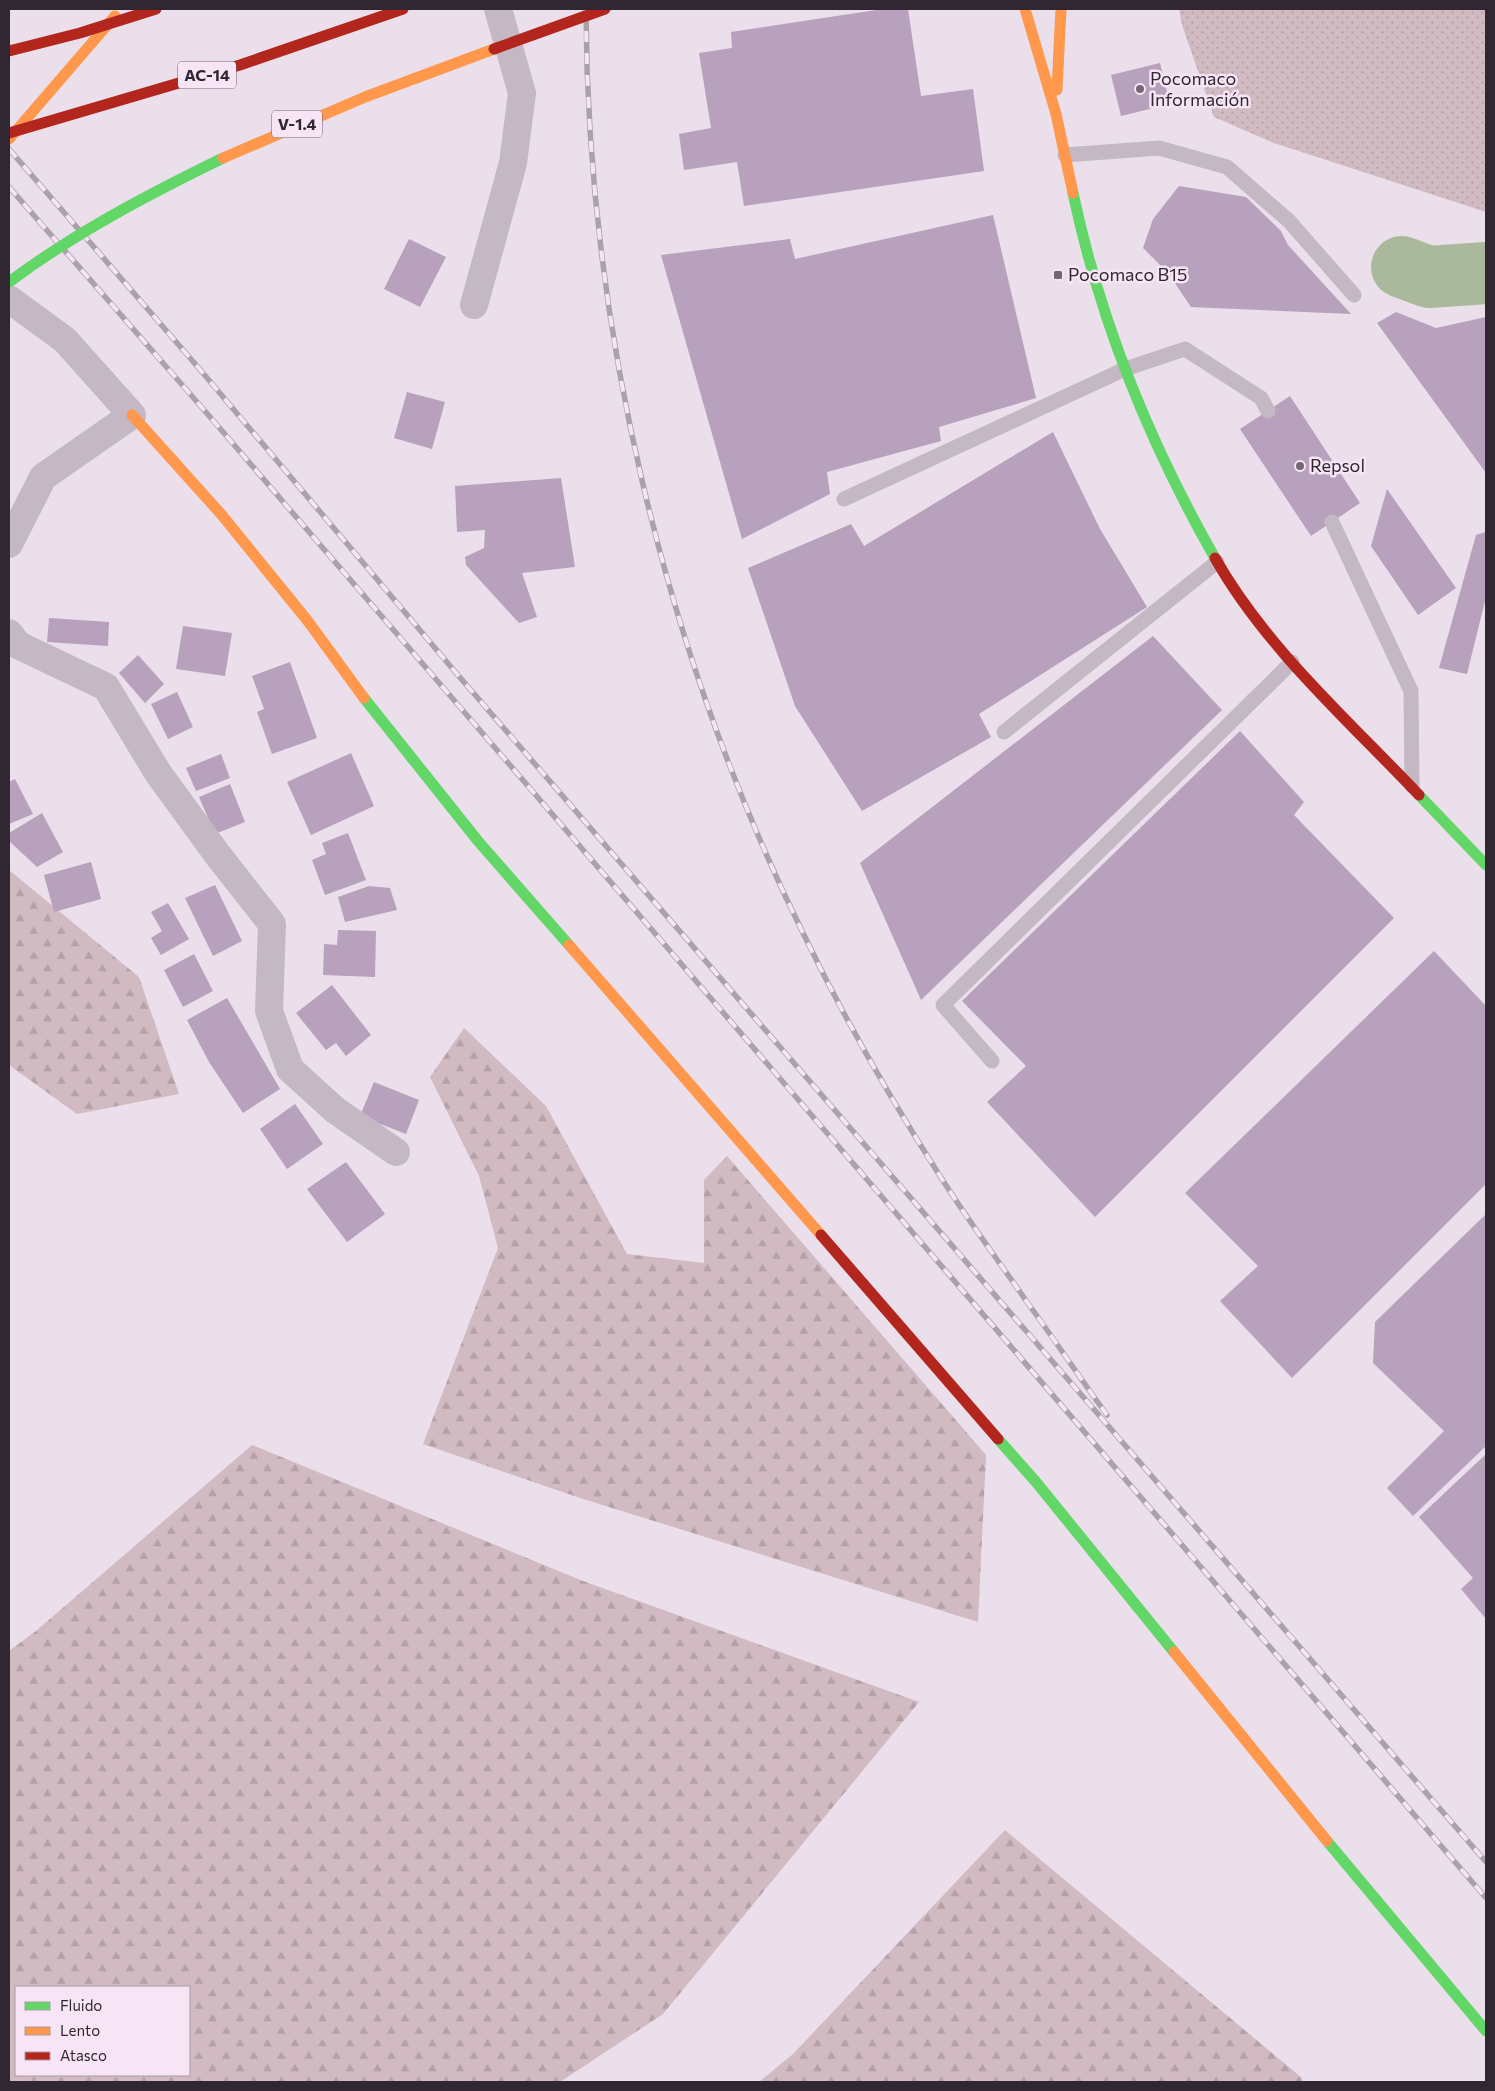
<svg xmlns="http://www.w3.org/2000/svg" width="1495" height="2091" font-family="Commissioner,sans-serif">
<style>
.grass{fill:url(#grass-dots)}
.forest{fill:url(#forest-firs);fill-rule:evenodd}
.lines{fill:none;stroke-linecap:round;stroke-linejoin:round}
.river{stroke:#aab99c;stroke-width:62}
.building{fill:#b7a1bc}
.lane{stroke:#c3b8c3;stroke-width:15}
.street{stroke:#c3b8c3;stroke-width:28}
.fast{stroke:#63d668;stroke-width:11}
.slow{stroke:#ff974d;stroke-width:11}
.jam{stroke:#b3261e;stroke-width:11}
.rail-casing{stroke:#aaa2ab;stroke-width:5.5}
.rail{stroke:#f7e5f6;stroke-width:4;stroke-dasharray:11;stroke-linecap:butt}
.fast-bridge{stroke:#63d668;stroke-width:11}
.slow-bridge{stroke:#ff974d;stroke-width:11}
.jam-bridge{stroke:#b3261e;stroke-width:11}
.poi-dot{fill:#726773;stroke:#f7e5f6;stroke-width:2}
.labels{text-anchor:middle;stroke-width:5;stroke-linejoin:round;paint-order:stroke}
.shield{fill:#f7e5f6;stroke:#6c606e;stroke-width:1}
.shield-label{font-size:16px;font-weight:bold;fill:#312733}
.poi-label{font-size:18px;fill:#312733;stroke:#f7e5f6;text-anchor:start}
</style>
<defs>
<pattern id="grass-dots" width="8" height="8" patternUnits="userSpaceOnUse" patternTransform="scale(1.25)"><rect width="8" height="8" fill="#d1bac1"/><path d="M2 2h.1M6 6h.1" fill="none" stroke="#b4a0a6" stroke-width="1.8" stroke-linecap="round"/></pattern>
<pattern id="forest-firs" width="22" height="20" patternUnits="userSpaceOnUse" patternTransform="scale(1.25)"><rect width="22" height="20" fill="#d1bac1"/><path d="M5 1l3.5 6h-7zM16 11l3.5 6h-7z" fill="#b4a0a6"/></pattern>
</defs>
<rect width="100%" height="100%" fill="#eadfea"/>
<path class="grass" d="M1179,9h307v203l-212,-69 -60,-26 -32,-92z"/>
<path class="forest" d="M9,870l130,107 40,117 -102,20 -68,-49z
M464,1028l82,78 81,148 77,9v-83l23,-24 259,299 -8,167 -398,-124 -157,-54 75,-196 -19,-72 -49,-99z
M252,1445l331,136 336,121 -256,312 -103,68h-551v-431l27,-20zM16,1987h173v88h-173z
M1005,1830l297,248v4h-543l34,-28z"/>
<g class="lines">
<path class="river" d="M1402,267l27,10 57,-4"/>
</g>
<path class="building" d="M883,9h25l13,87 52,-7 11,82 -240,35 -7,-44 -53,8 -5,-36 32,-6 -12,-75 33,-5 -1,-16z
M1160,63l10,41 -49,12 -10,-41z
M1179,186l67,11 35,34 7,14 63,69 -160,-7 -23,-34 -25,-25 10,-29z
M993,215l43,183 -97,29 2,14 -114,31 3,22 -88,45 -81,-284 129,-16 5,20z
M409,239l37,18 -26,50 -36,-18z
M1396,312l40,16 50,-11v156l-109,-150z
M407,392l38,10 -13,47 -38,-11z
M1290,396l70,107 -49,33 -71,-107z
M1053,432l47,97 47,78 -168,107 12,23 -129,74 -67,-105 -47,-138 103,-44 13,22z
M561,478l14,89 -53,6 15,44 -18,6 -53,-58 -1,-8 19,-9 1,-18 -28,2 -2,-46z
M1387,489l69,99 -38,27 -47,-69z
M1486,532v65l-19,77 -28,-6 37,-133z
M49,618l60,4 -1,24 -61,-4z
M183,626l49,7 -7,43 -49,-7z
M1153,636l69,74 -301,290 -61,-137z
M138,655l26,29 -19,19 -26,-30z
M290,662l27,76 -45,16 -15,-42 7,-3 -12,-33z
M177,692l16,35 -25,12 -17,-35z
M1240,731l64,71 -10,13 100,103 -299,299 -108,-115 39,-36 -64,-65z
M351,753l23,53 -63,29 -24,-53z
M221,754l9,24 -34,13 -10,-23z
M15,779l18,35 -24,10v-42z
M230,784l15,38 -30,12 -16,-37z
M42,813l21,39 -26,15 -28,-26v-8z
M348,833l18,47 -41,15 -13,-35 14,-6 -4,-11z
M91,862l10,37 -47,13 -10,-37z
M215,885l27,56 -29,15 -28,-58z
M369,886l21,2 7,22 -52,12 -7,-25z
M168,903l21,36 -28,16 -10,-17 11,-7 -11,-19z
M338,930l38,1 -1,46 -52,-2 1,-31 13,1z
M1434,951l52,55v178l-194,194 -72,-77 38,-35 -73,-73z
M194,954l19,37 -30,16 -19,-37z
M332,985l39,50 -25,21 -10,-13 -10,7 -30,-37z
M227,998l53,91 -37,24 -34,-51 -22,-42z
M374,1082l45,18 -13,34 -46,-18z
M295,1104l28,40 -36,25 -27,-40z
M346,1162l39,52 -38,28 -40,-53z
M1486,1214v232l-73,70 -26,-28 57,-57 -71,-68 2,-41z
M1486,1454v165l-25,-30 12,-11 -54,-61z"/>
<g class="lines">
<path class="lane" d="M1065,155l94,-7 68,19 62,54 65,74
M844,499l281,-130 60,-20 76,49 7,13
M1332,522l79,169 1,95
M1004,732l213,-170
M992,1061l-49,-56 349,-343"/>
<path class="street" d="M9,299l56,41 67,75 -89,62 -34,67
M474,305l39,-142 9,-70 -24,-84
M9,633l9,12 88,42 52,86 59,81 55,70 -3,87 21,58 45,41 61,42"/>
<path class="fast" d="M1073,193c27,128 77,251 142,365
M364,698l114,143 91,104
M1419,795l67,70
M998,1439l38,43 138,170
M1327,1841l159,190"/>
<path class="slow" d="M1025,9l31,105 17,79
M1057,90l4,-81
M9,139l106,-123
M132,415l89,99 86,106 57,78
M569,945l252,290
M1174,1652l153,189"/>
<path class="jam" d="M1215,558c51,90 133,162 204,237
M821,1235l177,204"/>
<g class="rail-casing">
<path id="rail" d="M586,9c1,315 78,643 218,926 40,83 86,163 136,241 27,43 58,84 87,126 27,37 53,76 80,113
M9,149l188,217 260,308 1029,1188
M9,187l189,216 1288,1495"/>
</g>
<use href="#rail" class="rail"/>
<path class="fast-bridge" d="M9,282c66,-49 140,-88 214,-124"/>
<path class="slow-bridge" d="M223,158l142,-61 129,-48"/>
<path class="jam-bridge" d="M494,49l111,-40
M9,51l71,-18 76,-24
M9,133l231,-68 163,-56"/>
</g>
<g class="poi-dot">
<circle cx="1140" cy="89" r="5"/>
<rect x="1053" y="270" width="10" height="10" rx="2.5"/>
<circle cx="1300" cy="466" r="5"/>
</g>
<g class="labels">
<g class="shield">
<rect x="178" y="61.5" width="58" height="27" rx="4"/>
<rect x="272" y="110.5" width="50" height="27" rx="4"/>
</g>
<g class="shield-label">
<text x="207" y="81">AC-14</text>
<text x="297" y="130">V-1.4</text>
</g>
<g class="poi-label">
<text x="1150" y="85">Pocomaco<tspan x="1150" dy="21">Información</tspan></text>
<text x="1068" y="281">Pocomaco B15</text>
<text x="1310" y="472">Repsol</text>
</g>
</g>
<rect width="1495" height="2091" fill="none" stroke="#312733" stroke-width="20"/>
<rect x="15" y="1986" width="175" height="90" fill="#f7e5f6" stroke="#a899a8"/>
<rect x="25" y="2002" width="25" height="8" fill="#63d668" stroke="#a899a8"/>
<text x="60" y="2011" font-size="15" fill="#312733">Fluido</text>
<rect x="25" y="2027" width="25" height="8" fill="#ff974d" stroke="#a899a8"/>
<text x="60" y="2036" font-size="15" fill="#312733">Lento</text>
<rect x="25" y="2052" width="25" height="8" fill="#b3261e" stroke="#a899a8"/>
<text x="60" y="2061" font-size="15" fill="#312733">Atasco</text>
</svg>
